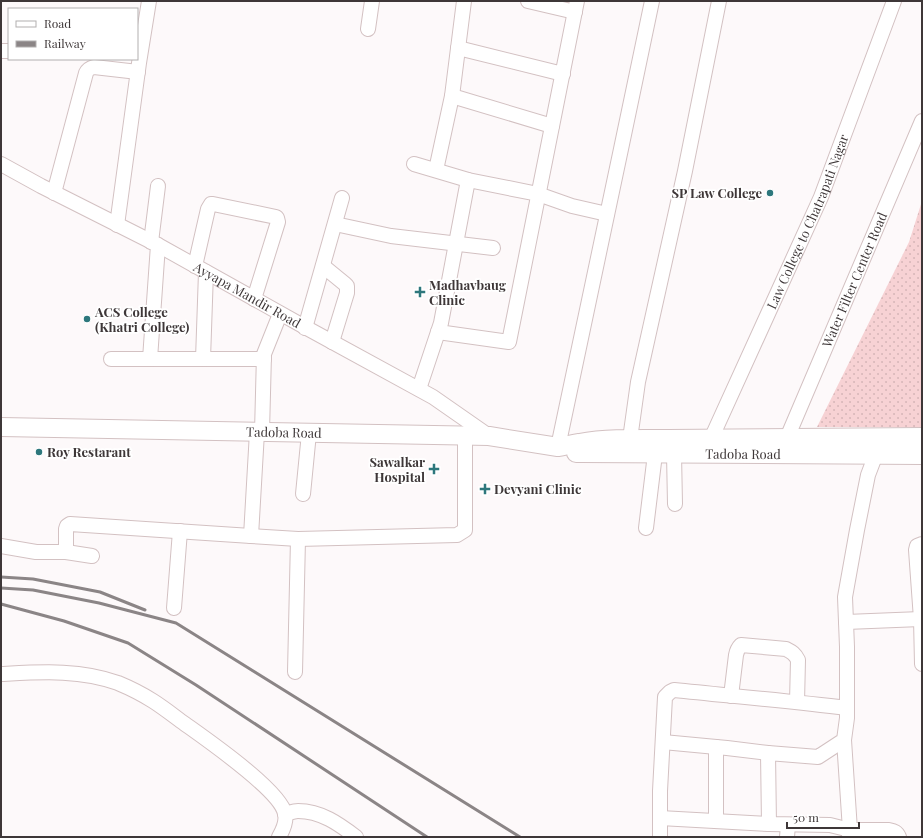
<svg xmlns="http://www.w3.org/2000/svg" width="923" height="838" font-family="'Playfair Display',serif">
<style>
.grass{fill:url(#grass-dots)}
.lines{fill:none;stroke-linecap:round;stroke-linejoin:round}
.minor-casing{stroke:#d3c1c2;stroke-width:16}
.major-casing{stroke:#d3c1c2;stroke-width:20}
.minor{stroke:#fff;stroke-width:14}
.major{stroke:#fff;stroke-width:18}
.rail{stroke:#8b8586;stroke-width:3}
.poi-dot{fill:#2d777c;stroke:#fff;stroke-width:1.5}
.labels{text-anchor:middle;stroke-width:3.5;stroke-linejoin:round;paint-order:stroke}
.poi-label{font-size:13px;font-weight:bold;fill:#3e3738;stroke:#fff;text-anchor:start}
.street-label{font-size:13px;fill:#3e3738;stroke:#fff}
</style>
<defs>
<pattern id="grass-dots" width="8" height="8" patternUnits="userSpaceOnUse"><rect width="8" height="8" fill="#f7d2d4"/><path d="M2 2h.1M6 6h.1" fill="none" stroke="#d5b5b7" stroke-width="1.8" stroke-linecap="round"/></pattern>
</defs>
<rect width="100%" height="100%" fill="#fdf9fa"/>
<path class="grass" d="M922,201v226h-105l92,-185z"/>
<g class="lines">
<g class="minor-casing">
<g id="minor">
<path d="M528,1l47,11"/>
<path d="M368,29l4,-28"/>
<path d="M458,48l105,26"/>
<path d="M1,51h8"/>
<path d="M452,96l100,30"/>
<path id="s1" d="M1,164l40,22 117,59 145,81 130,71 56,39"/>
<path d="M414,164l54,16"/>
<path d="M436,170l16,-74 12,-95"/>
<path d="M54,193l32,-120c2,-4 4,-5 8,-6l44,5"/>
<path d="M335,224l56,12 102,12"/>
<path d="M117,225l22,-162 10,-62"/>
<path d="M151,242l7,-56"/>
<path d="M195,266l13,-57 3,-5h2l63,13 1,1 1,4 -24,77"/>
<path d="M323,266l22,18 2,2v7l-15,49"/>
<path d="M305,328l37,-130"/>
<path d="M438,332l71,10 68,-341"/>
<path d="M111,359h153"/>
<path d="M150,359l8,-114"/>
<path d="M203,359l3,-87"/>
<path d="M419,389l22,-66 27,-143 70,14 34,12 35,8"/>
<path d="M262,432l2,-78 16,-40"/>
<path id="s2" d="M787,438l135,-317"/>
<path d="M630,439l8,-57 47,-211 34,-170"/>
<path id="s3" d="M711,439l110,-242 73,-196"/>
<path d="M558,447l63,-298 31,-148"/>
<path d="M674,454l1,50"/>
<path d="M303,494l6,-61"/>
<path d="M646,528l9,-74"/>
<path d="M251,536l6,-104"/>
<path d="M922,544l-5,2 -1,4 5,69 1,45"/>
<path d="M1,546l35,6h30l26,4"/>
<path d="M66,552v-23l1,-3 3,-2 181,12 47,3 159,-4 8,-5v-94"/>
<path d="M174,608l6,-77"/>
<path d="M846,622l75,-3"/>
<path d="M295,672l3,-133"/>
<path d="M1,674c39,-2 79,-5 117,9 12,5 24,11 35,18 11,7 21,15 32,23 21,15 96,67 100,90 2,8 -2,16 -6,23"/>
<path d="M731,696l5,-41c1,-5 2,-7 5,-10l45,4c6,3 9,5 12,11l-1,42"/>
<path d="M844,740l6,90h39c5,1 8,2 10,7"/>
<path d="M663,742l64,6 41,5"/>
<path d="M285,814c4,-1 9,-3 13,-3 23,0 41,13 58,26"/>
<path d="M660,818l109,6"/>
<path d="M716,821v-74"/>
<path d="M660,837v-46l5,-94 5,-5 4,-2c58,6 116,11 173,18"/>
<path d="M787,837l1,-12"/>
<path d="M849,837l1,-7 -20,-5 -61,-1 -1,-71 50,4 26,-17 3,-22v-71l-2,-50 12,-67 11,-55 8,-21"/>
</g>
</g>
<g class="major-casing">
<g id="major">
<path id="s4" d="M1,427l488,9 69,11c7,-1 13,-3 21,-4 29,-5 59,-4 89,-4l254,-2"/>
<path id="s5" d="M576,453h5l341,2"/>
</g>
</g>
<use href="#minor" class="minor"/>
<use href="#major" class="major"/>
<path class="rail" d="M1,577l32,2 67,13 45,18
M1,588l32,2 66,13 77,20 344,214
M1,604l63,17 64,22 68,42 231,152"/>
</g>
<g class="poi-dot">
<circle cx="770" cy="193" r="4"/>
<path d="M418 286h4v4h4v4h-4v4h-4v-4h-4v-4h4z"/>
<circle cx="87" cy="319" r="4"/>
<circle cx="39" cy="452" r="4"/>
<path d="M432 463h4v4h4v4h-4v4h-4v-4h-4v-4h4z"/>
<path d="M483 483h4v4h4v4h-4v4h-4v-4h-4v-4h4z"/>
</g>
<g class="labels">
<g class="poi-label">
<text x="762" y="198" text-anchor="end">SP Law College</text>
<text x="429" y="290">Madhavbaug<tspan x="429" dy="15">Clinic</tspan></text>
<text x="95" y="317">ACS College<tspan x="95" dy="15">(Khatri College)</tspan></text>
<text x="47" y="457">Roy Restarant</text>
<text x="425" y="467" text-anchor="end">Sawalkar<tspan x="425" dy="15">Hospital</tspan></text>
<text x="494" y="494">Devyani Clinic</text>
</g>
<g class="street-label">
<text dy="5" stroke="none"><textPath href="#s3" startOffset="238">Law College to Chatrapati Nagar</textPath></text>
<text dy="5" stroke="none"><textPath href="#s2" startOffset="172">Water Filter Center Road</textPath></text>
<text dy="5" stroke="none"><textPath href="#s1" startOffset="279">Ayyapa Mandir Road</textPath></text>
<text dy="5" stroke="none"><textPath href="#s4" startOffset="283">Tadoba Road</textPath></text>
<text dy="5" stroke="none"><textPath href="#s5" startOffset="167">Tadoba Road</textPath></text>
</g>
</g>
<rect width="923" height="838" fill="none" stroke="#3e3738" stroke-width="4"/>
<rect x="8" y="8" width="130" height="52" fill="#ffffff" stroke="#b2afaf"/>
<rect x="16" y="21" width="20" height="6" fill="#ffffff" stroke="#b2afaf"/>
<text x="44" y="28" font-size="12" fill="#3e3738">Road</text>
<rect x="16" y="41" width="20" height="6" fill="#8b8586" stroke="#b2afaf"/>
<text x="44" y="48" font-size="12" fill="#3e3738">Railway</text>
<path d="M787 822v6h72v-6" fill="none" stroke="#3e3738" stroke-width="2"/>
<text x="793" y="822" font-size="12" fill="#3e3738" stroke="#ffffff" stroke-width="3" paint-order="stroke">50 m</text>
</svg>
